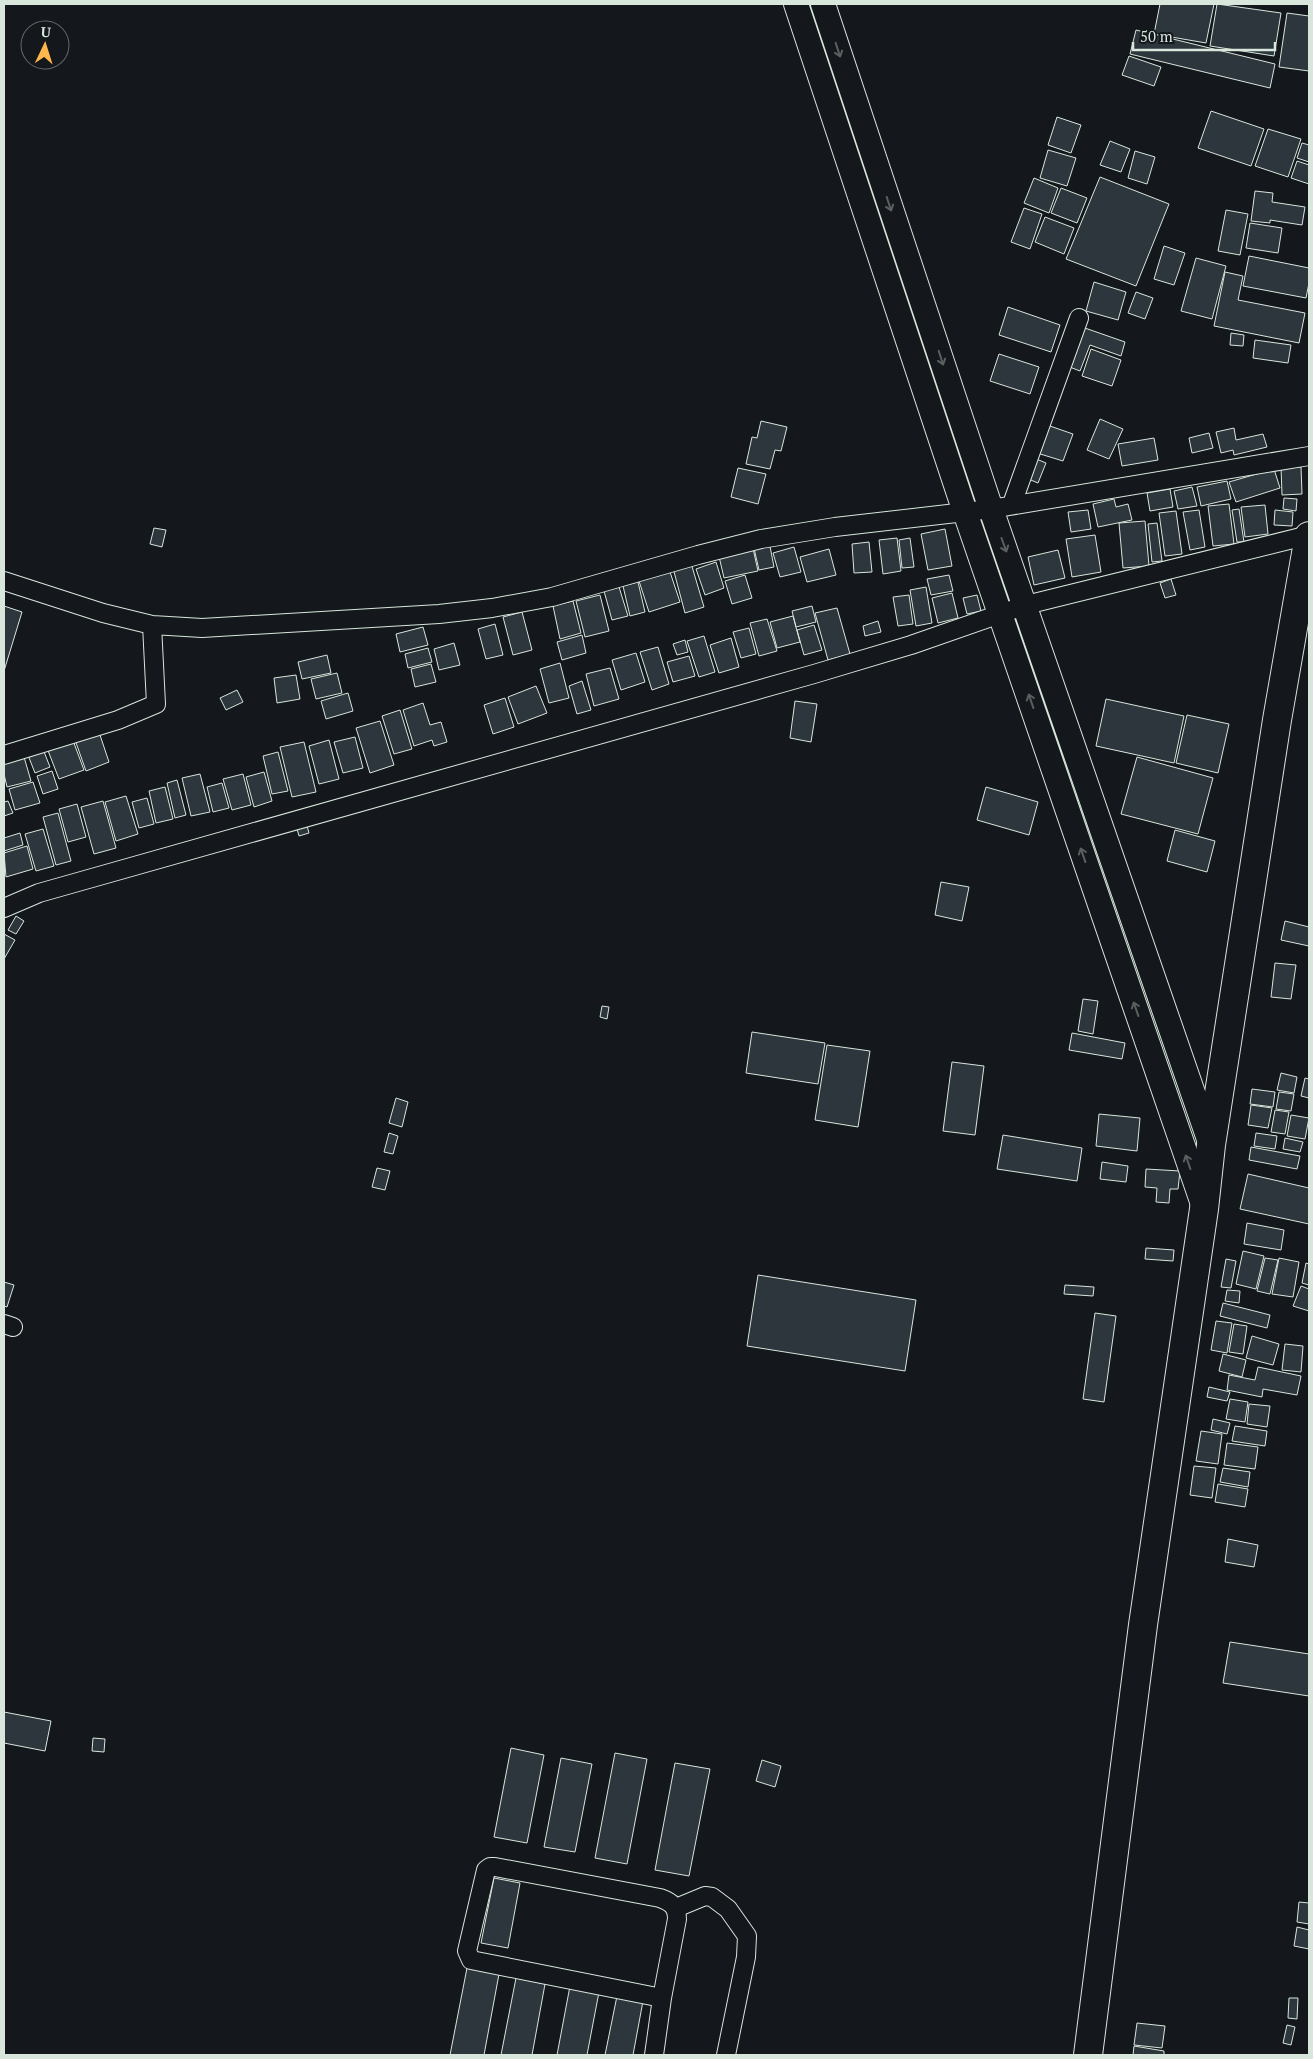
<svg xmlns="http://www.w3.org/2000/svg" width="1313" height="2059" font-family="'PT Serif',serif">
<style>
.building{fill:#2c363c;stroke:#d8e6dc}
.lines{fill:none;stroke-linecap:round;stroke-linejoin:round}
.street-casing{stroke:#d8e6dc;stroke-width:20}
.secondary-casing{stroke:#d8e6dc;stroke-width:26}
.primary-casing{stroke:#d8e6dc;stroke-width:30}
.street{stroke:#14181c;stroke-width:18}
.secondary{stroke:#14181c;stroke-width:24}
.primary{stroke:#14181c;stroke-width:28}
.oneway{stroke:#59605f}
</style>
<rect width="100%" height="100%" fill="#14181c"/>
<path class="building" d="M1160,4h54l-8,39 -52,-9z
M1217,4l64,9 -7,43 -64,-10z
M1287,13l22,3v55l-30,-4z
M1136,30l139,34 -5,24 -140,-34z
M1129,56l32,11 -7,19 -32,-11z
M1211,111l53,18 -13,37 -53,-18z
M1057,117l24,8 -10,28 -23,-8z
M1268,129l33,10 -13,38 -33,-11z
M1110,141l20,8 -9,23 -21,-7z
M1302,143l7,2v17l-12,-4z
M1048,150l28,8 -9,28 -27,-8z
M1135,151l20,6 -8,27 -19,-6z
M1297,161l12,4v19l-18,-6z
M1100,177l69,27 -33,82 -70,-27z
M1034,178l24,10 -9,25 -25,-10z
M1061,188l26,10 -10,25 -26,-10z
M1255,191l18,2 -1,9 33,5 -3,18 -32,-5v3l-19,-2z
M1024,208l18,6 -12,35 -19,-7z
M1226,210l22,4 -8,41 -22,-4z
M1045,217l29,11 -10,26 -29,-12z
M1250,223l32,5 -4,25 -32,-5z
M1164,246l21,7 -11,32 -20,-6z
M1249,256l60,12v15l-3,15 -63,-12z
M1196,258l30,8 -14,53 -31,-8z
M1225,272l18,4 -5,24 67,13 -6,30 -85,-17z
M1094,282l32,10 -8,28 -32,-9z
M1136,292l17,6 -8,21 -17,-6z
M1008,307l52,18 -9,27 -52,-17z
M1082,327l43,15 -4,14 -31,-11 -10,26 -13,-5z
M1231,333l13,2 -1,11 -13,-1z
M1255,340l36,5 -3,18 -35,-5z
M1091,349l30,11 -9,26 -30,-10z
M999,354l40,13 -9,27 -40,-13z
M1100,419l23,10 -14,30 -22,-9z
M761,421l26,6 -6,24 -6,-1 -5,19 -24,-5 6,-27 5,1z
M1047,425l26,9 -10,27 -26,-8z
M1234,428l2,12 27,-6 4,13 -33,8 -1,-5 -12,3 -5,-21z
M1209,433l4,15 -21,5 -3,-15z
M1154,438l4,22 -36,6 -4,-22z
M1034,458l12,5 -8,20 -12,-5z
M1281,467h20l1,27 -20,1z
M738,468l28,6 -8,30 -27,-7z
M1274,469l6,19 -44,14 -7,-20z
M1227,481l4,18 -30,7 -4,-19z
M1192,487l5,19 -19,3 -4,-18z
M1170,489l3,18 -23,4 -3,-18z
M1284,498l13,1 -1,12 -13,-2z
M1114,499l2,8 12,-3 4,16 -34,7 -5,-23z
M1229,504l5,40 -21,2 -5,-40z
M1265,505l3,29 -23,3 -4,-30z
M1239,509l5,33h-7l-5,-32z
M1088,510l3,19 -20,3 -3,-20z
M1199,510l6,37 -15,3 -7,-38z
M1275,510l18,2 -1,14 -18,-1z
M1176,511l6,43 -17,2 -6,-43z
M1145,521l4,45 -26,2 -4,-45z
M1157,523l5,38 -10,1 -4,-38z
M154,528l12,2 -4,17 -12,-3z
M945,529l7,37 -24,4 -7,-36z
M1095,535l6,37 -29,5 -6,-38z
M897,538l4,33 -18,3 -4,-34z
M910,538l4,29 -12,1 -3,-28z
M769,541l5,26 -15,3 -6,-26z
M869,542l3,30 -18,1 -2,-29z
M752,544l6,27 -34,7 -6,-26z
M794,547l7,25 -21,5 -7,-24z
M829,549l7,26 -29,7 -7,-25z
M1058,550l7,28 -31,7 -6,-28z
M716,562l8,26 -19,7 -9,-26z
M691,563l13,44 -19,6 -12,-45z
M670,572l10,30 -31,10 -10,-31z
M745,575l7,23 -20,6 -7,-23z
M949,575l4,16 -22,4 -4,-16z
M1171,579l5,16 -11,3 -5,-15z
M638,582l7,30 -15,4 -7,-30z
M619,587l9,29 -16,4 -8,-29z
M926,587l6,36 -16,3 -6,-36z
M952,593l6,25 -20,5 -6,-25z
M600,595l9,36 -24,6 -9,-36z
M909,595l4,29 -15,2 -5,-29z
M977,595l4,16 -14,3 -4,-16z
M573,601l8,32 -21,6 -7,-33z
M4,606l18,6 -18,59z
M812,606l4,16 -20,5 -4,-16z
M837,608l13,46 -22,6 -13,-47z
M522,612l10,38 -19,5 -10,-38z
M793,616l7,26 -23,6 -7,-26z
M767,619l10,32 -18,5 -9,-33z
M878,621l3,11 -16,4 -2,-10z
M495,624l8,31 -17,4 -8,-30z
M814,625l8,25 -18,5 -7,-25z
M423,627l5,18 -28,7 -4,-18z
M749,628l7,26 -15,4 -8,-26z
M582,635l4,18 -24,7 -5,-18z
M704,636l11,36 -16,5 -12,-36z
M731,638l8,29 -20,6 -9,-28z
M685,640l3,12 -11,3 -4,-11z
M454,643l6,22 -21,5 -5,-21z
M658,647l11,37 -17,6 -12,-38z
M428,648l4,14 -24,6 -3,-14z
M636,653l9,29 -24,8 -9,-30z
M327,655l4,18 -29,6 -4,-17z
M689,656l6,20 -22,6 -6,-20z
M560,663l9,35 -20,5 -9,-34z
M431,664l5,18 -21,5 -4,-18z
M610,668l9,31 -25,7 -8,-32z
M337,673l5,20 -26,6 -5,-20z
M296,675l4,24 -23,4 -3,-25z
M582,681l9,29 -14,4 -8,-28z
M536,686l11,27 -29,11 -10,-27z
M237,690l6,12 -17,8 -6,-12z
M348,693l5,18 -27,8 -5,-18z
M505,698l9,29 -21,7 -9,-29z
M1106,699l78,17 -10,47 -78,-17z
M795,701l22,3 -6,38 -21,-4z
M423,703l7,22 11,-3 6,20 -13,4 -2,-6 -18,6 -11,-36z
M400,710l12,39 -18,5 -12,-38z
M1187,715l42,9 -11,49 -42,-10z
M380,721l14,44 -24,8 -14,-45z
M98,729l11,33 -23,9 -12,-34z
M355,737l8,31 -20,5 -9,-31z
M72,738l12,32 -25,9 -12,-31z
M329,740l10,39 -20,5 -10,-38z
M304,742l12,50 -24,5 -12,-50z
M41,744l9,23 -15,6 -9,-23z
M278,752l10,39 -16,3 -9,-38z
M24,757l7,24 -24,6 -3,-13v-12z
M1137,757l76,21 -15,56 -77,-20z
M52,771l6,18 -15,5 -6,-18z
M264,772l8,29 -18,6 -8,-30z
M200,774l10,38 -19,4 -9,-38z
M243,774l8,31 -19,5 -9,-31z
M177,780l9,35 -11,3 -8,-35z
M33,782l7,21 -25,7 -6,-21z
M222,783l7,25 -16,4 -6,-25z
M165,787l8,32 -17,4 -7,-32z
M986,787l52,15 -9,33 -52,-15z
M126,796l12,38 -22,7 -11,-39z
M147,798l7,26 -15,4 -7,-26z
M8,801l5,12 -9,3v-14z
M103,801l13,47 -22,6 -13,-47z
M77,804l9,33 -18,5 -9,-33z
M58,813l13,48 -15,4 -13,-48z
M306,822l3,11 -10,3 -3,-11z
M43,829l11,37 -18,5 -11,-37z
M1175,830l40,11 -8,31 -40,-11z
M20,833l3,12 -19,6v-13z
M27,846l6,23 -27,8 -2,-24z
M941,882l28,5 -7,34 -27,-6z
M16,916l8,5 -8,13 -8,-4z
M1285,921l24,6v19l-28,-6z
M4,934l11,6 -11,19z
M1275,963l21,2 -5,34 -20,-2z
M1083,999l15,2 -5,33 -15,-3z
M602,1006l7,1 -2,12 -7,-2z
M752,1032l73,11 -7,41 -72,-11z
M1072,1033l53,10 -3,16 -53,-9z
M827,1045l43,6 -12,76 -43,-7z
M952,1062l32,4 -9,69 -32,-4z
M1281,1073l16,4 -3,16 -17,-3z
M1305,1078l4,1v19l-8,-2z
M1252,1089l23,3 -2,15 -23,-3z
M1279,1092l15,2 -3,17 -15,-2z
M396,1098l12,4 -6,25 -13,-4z
M1251,1105l21,3 -4,20 -20,-3z
M1275,1110l14,2 -4,22 -14,-2z
M1099,1114l41,4 -3,33 -41,-5z
M1291,1115l18,3 -4,21 -18,-3z
M389,1133l9,3 -5,18 -9,-2z
M1256,1133l21,3 -2,13 -21,-3z
M1003,1135l79,13 -5,33 -80,-12z
M1285,1138l18,4 -3,10 -17,-3z
M1251,1147l49,9 -3,13 -48,-9z
M1102,1162l26,4 -2,16 -26,-3z
M377,1168l13,3 -5,19 -13,-3z
M1146,1169l34,2 -2,18h-8l-1,14 -13,-1 1,-14 -12,-1z
M1248,1174l61,14v36l-69,-15z
M1247,1223l37,7 -3,20 -37,-6z
M1146,1248l28,2 -1,11 -28,-2z
M1243,1251l21,5 -8,33 -20,-5z
M1265,1258l13,2 -8,34 -13,-3z
M1279,1258l20,4 -6,35 -21,-3z
M1226,1259l10,2 -5,27 -10,-1z
M1306,1263l3,1v21l-7,-2z
M758,1275l158,25 -11,71 -158,-25z
M4,1282l10,3 -7,22 -3,-1z
M1065,1285l29,2 -1,9 -29,-2z
M1301,1286l8,3v22l-16,-5z
M1227,1290l13,1 -1,12 -14,-2z
M1223,1303l47,12 -3,13 -47,-12z
M1095,1313l21,3 -12,86 -21,-3z
M1216,1321l16,2 -5,30 -16,-3z
M1234,1324l13,2 -4,28 -14,-2z
M1252,1336l27,8 -6,21 -27,-7z
M1285,1344l18,2 -2,26 -19,-2z
M1223,1354l23,6 -4,17 -23,-6z
M1258,1367l43,9 -4,19 -34,-6 -1,8 -35,-7 2,-15 26,5z
M1209,1387l21,5 -3,9 -20,-4z
M1230,1399l18,3 -3,20 -19,-3z
M1249,1404l21,2 -3,21 -20,-3z
M1213,1419l17,4 -3,11 -16,-4z
M1235,1426l32,5 -2,15 -33,-5z
M1201,1431l21,3 -4,30 -22,-3z
M1227,1443l31,4 -3,22 -31,-4z
M1194,1466l22,2 -4,30 -22,-3z
M1223,1468l27,4 -2,15 -28,-5z
M1218,1484l30,5 -3,18 -30,-5z
M1228,1539l30,6 -4,22 -29,-5z
M1230,1642l79,12v42l-86,-13z
M4,1712l47,9 -6,30 -41,-8z
M93,1738l12,1 -1,13 -12,-1z
M511,1748l33,7 -17,88 -33,-6z
M615,1753l32,6 -20,105 -32,-6z
M561,1758l31,6 -17,88 -31,-5z
M762,1760l19,6 -6,21 -19,-6z
M675,1763l35,6 -21,107 -34,-6z
M494,1878l26,5 -12,65 -27,-5z
M1299,1902l10,1v21l-12,-2z
M1297,1927l12,3v19l-15,-3z
M467,1968l32,6 -15,81h-34z
M516,1978l29,6 -13,71h-31z
M570,1986l29,6 -12,63h-30z
M617,1996l26,5 -10,54h-28z
M1289,1998h9l-1,21 -9,-1z
M1137,2023l28,3 -3,22 -28,-3z
M1287,2025l8,2 -4,18 -8,-2z
M1134,2046l30,5v4h-31z"/>
<g class="lines">
<g class="street-casing">
<path id="street" d="M1012,504l67,-186
M4,581l99,32 49,12 50,3 237,-14 53,-6 60,-11 146,-42 63,-16 74,-12 156,-18 318,-53
M4,755l114,-35 38,-16 -4,-79
M4,908l35,-15 775,-219 97,-29 115,-40 283,-70
M4,1324l9,3
M676,1908l29,-12 7,1 16,12 19,27 -1,21 -20,98
M654,2055l8,-57 15,-79c0,-13 -6,-17 -17,-21l-165,-31h-5l-4,3 -19,81 4,9 191,38"/>
</g>
<g class="secondary-casing">
<path id="secondary" d="M796,4l169,508 239,695
M823,4l168,505 220,636"/>
</g>
<g class="primary-casing">
<path id="primary" d="M1088,2055l55,-430 61,-416 7,-64 66,-425 32,-184"/>
</g>
<use href="#street" class="street"/>
<use href="#secondary" class="secondary"/>
<use href="#primary" class="primary"/>
</g>
<defs><path id="oneway-shaft" d="M-6 0H5M1.5-3L5.5 0L1.5 3" fill="none" stroke-width="1.6" stroke-linecap="round" stroke-linejoin="round" transform="scale(1.25)"/></defs>
<g class="oneway">
<use href="#oneway-shaft" transform="translate(838 50) rotate(72)"/>
<use href="#oneway-shaft" transform="translate(889 204) rotate(72)"/>
<use href="#oneway-shaft" transform="translate(941 358) rotate(72)"/>
<use href="#oneway-shaft" transform="translate(1004 545) rotate(70)"/>
<use href="#oneway-shaft" transform="translate(1031 701) rotate(-109)"/>
<use href="#oneway-shaft" transform="translate(1083 855) rotate(-109)"/>
<use href="#oneway-shaft" transform="translate(1136 1009) rotate(-109)"/>
<use href="#oneway-shaft" transform="translate(1188 1162) rotate(-109)"/>
</g>
<rect width="1313" height="2059" fill="none" stroke="#d8e6dc" stroke-width="10"/>
<g transform="translate(45 45) rotate(4)"><circle r="24" fill="#14181c" stroke="#626a69"/>
<path d="M0-4L9 19L0 12L-9 19Z" fill="#ffb74d"/>
<text y="-8" font-size="14" font-weight="bold" text-anchor="middle" fill="#d8e6dc">U</text>
</g>
<path d="M1133 42v8h142v-8" fill="none" stroke="#d8e6dc" stroke-width="2.5"/>
<text x="1140" y="42" font-size="15" fill="#d8e6dc" stroke="#14181c" stroke-width="4" paint-order="stroke">50 m</text>
</svg>
